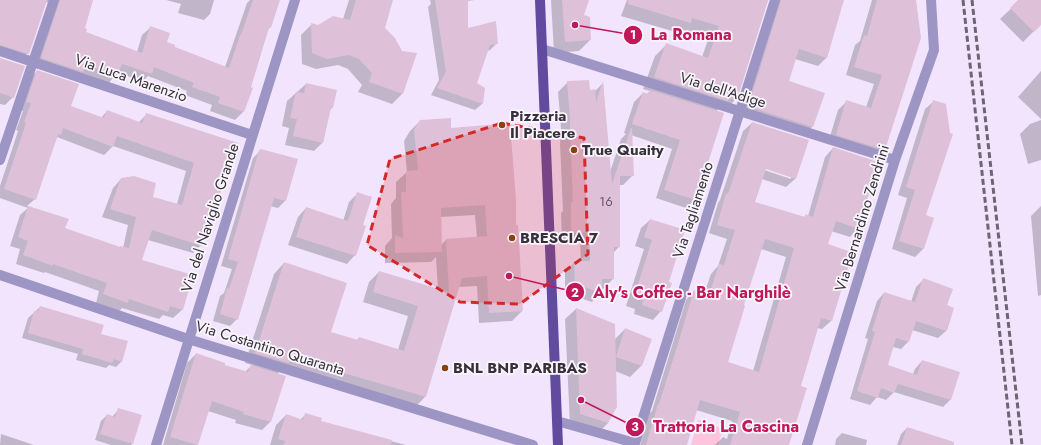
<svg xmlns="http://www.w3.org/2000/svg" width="1041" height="445" font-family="Jost,sans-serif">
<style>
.green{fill:#fec4dd}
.shadow{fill:#0003;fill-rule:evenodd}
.building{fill:#dec1d9;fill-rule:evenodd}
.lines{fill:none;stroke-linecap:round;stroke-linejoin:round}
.minor{stroke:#9d95c4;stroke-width:10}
.major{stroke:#604b9e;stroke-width:10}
.rail{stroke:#6e6574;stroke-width:3;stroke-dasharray:6 3;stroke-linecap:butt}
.marked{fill:#d62828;fill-opacity:0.2;stroke:#d62828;stroke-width:3;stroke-dasharray:8 5;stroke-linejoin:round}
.poi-dot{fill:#874315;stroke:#f9f6fc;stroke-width:1.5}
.labels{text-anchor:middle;stroke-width:3.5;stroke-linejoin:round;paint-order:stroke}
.number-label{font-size:13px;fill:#615462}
.street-label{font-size:15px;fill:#37303b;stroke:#f9f6fc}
.poi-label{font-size:15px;font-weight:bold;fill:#37303b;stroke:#f9f6fc;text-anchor:start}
.leader{fill:none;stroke:#c2185b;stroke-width:1.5}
.callout-dot{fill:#c2185b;stroke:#f9f6fc;stroke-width:1.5}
.mark-label{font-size:12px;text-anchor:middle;font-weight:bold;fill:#fff}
.callout-label{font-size:16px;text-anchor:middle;font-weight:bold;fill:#c2185b;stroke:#f9f6fc;stroke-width:3.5;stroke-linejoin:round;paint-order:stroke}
</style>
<rect width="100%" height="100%" fill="#f2e4fc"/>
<path class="green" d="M698,420l25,9 -5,16h-27z"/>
<path class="shadow" d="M0,0h92l-8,29 1,3 52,20 5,-17 9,-8 15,16 8,4 51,20 22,-64 3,-3h21l-1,27 -2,3 -25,82 -8,8 -25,-9 2,-6 -27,-10 2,-4 -39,-15 -5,5 -26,-8 -9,11 -74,-18 17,-62 -5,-2 -18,51 -8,8 -20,-6z
M166,0h48l-4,14 -6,6 -26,-7 3,-9z
M349,0h43l-8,28 19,65 -11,11 -34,-12 4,-7 -14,-16 -10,-4 -22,4 -14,-5 -1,-29 11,-11 7,2 24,-7z
M430,0h45l-8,1v28l30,14 -7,7 -3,1 -11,32 8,5 -2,16 -7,6 -44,-15 8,-15 -11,-73 3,-3z
M551,0h37l-5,16 7,24 -11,11 -25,2z
M627,0h141l-32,99 -11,11 -6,-2 -3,4 7,2 -28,86 -9,8 -30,-10 16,-49 -41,-14 2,40 -10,10h-4v62l-6,6v26l-10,10h-2v3l-9,10 -27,-9v-21l10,-10h6l-1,-21 -18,1 -1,-29 2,-2 -3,-67 1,-16 -3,-36 10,-10 26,10 9,-9 7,89 11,-33 5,-5 -2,-1 10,-31 9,-9 3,2 4,-4 -7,-2 12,-33 11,-11 36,12 7,-20 -26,-7 -4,3 -58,-17z
M774,0h69l-16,57 -9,9 -23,-7 -7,22 35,13 -11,33 -8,9 -63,-23z
M872,0h43l-30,149 -9,9 -48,-15 10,-33 9,-9 19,6 8,-23 -28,-9 9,-30 5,-4z
M1018,0h23v24l-18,18 -23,-23 19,-18z
M0,59l13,38 -8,8 -5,-1z
M37,71l33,35 31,12 6,-7 31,12 9,-9 90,29 -36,102 -8,8 -45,-13 -7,20 51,16 -10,34 -9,8 -10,-3 -4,4 -37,-11 -3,3 -23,-8 3,-12 -54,-19 -1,1 -28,-9 4,-15 -10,-3 10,-31 8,-7 -28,-10v-12l18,-55 -2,-1 7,-19 -4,-1 10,-30zM57,137l47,18 9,-9 73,25 -9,33 -25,-6 -31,-19 -8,9 -11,29 26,8 -5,23h-4l-55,-19 3,-10 -40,-13 8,-7z
M1041,71v48l-23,-22z
M306,84l26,24 -3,3 -6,31 -9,9 -29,-6 4,-17 -7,-2 5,-25z
M933,102l-8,114 8,2 -10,31 -8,8 -23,-8 15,-51 -9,-3 27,-86z
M1041,120v40l-13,4 -8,-30 10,-10z
M420,121l30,8 65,97 7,85 -10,10 -33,2 -2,-37 -19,1 -33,110 -10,10 -131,-40 -7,7 -7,48 -8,8 -27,-7 1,-3 -28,-9 -11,34h-34l24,-82 9,-9 28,12 21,6 7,-7 -7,-2 29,-89 10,-11 46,70 26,8 3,-3 39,12 10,-34 -45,-14 6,-20 10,-10 59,18 -2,-33 -5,5 -46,1v-17l7,-8 -1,-34 5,-6v-16l11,-10 -3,-31 6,-10zM475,215l2,23 -31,2 -5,5 -1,-28z
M752,123l56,17 -13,39 -9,8 -24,-8 -8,24 49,15 3,-3 2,1 17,-59 8,-9 25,80 -8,9 -19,-6 -4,14 19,25 -15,51 -9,8 -5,-1 -43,117h-59l8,-8 4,2 5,-18 -36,-11 -11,35h-45l9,-32 3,-2 34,-111 8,-9 10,3 7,-20 7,-8 9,-27 -18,-6 9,-30 2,-3 23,-69zM762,167l29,10v2l-30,-10zM761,249l25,8 -33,114 -26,-8 16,-57z
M261,150l36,10 -12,41 -7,7 -8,-2 -33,113 -7,7 -17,-5 7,-25 4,-3 8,-24 -11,-3 32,-108z
M358,193l4,32 -7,30 -8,9 -59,-19 10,-28 8,-9 37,13 6,-19z
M1041,206v89l-3,1 -7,-80z
M650,220l18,63 -7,28 -8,9 -19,-6 1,-5 -9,-3 18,-57 -9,-3 6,-18z
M924,279l22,27 7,2 -7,23 -8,7 -26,-8 -4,12 -7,7 -8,-2 -6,19 26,8 2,-5 7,-8 37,12 -9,27 -7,7 -49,-15 -8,8 -9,-3 -7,8 -20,-6 18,-60 -3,-1 12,-37 7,-8 27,9 5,-15z
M40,307l60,27 22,27 -6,6 -7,-2 -3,3 -30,-8 2,-6 -56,-16 6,-20z
M576,309l38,16v15l11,-11 26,11 -10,26 -11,11 -15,-6 -7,52 -11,11 -27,-9 -5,-106z
M119,409l22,7 -9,28 -1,1h-20l-16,-5 6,-19 6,-6 5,2z
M306,414l13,8 87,23h-136l6,-20 10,-10 14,5z
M907,428l23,17h-33l4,-11z
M842,433l25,7 -1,5h-31l1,-6z
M1,434l33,11h-34z"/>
<path class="building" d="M0,0h47l-18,54 -29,-9z
M60,0h33l-8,28 2,1 -1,3 56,21 8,-27 20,7 -3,9 8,3v2l54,21 11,-33h1l12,-35h27l-9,28 -2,-1 -18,60 2,1 -9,24 -26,-9 2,-6 -28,-10 2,-4 -40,-16 -2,7 -30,-10 -5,12 -31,-12 -3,8 -42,-14z
M356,0h37l-8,28 10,10 7,13 15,2 -14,41 -34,-12 3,-9 -13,-14 -10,-4 -22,4 -15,-6 -1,-30 7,2 15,-9 17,4z
M435,0h33v28l28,-7 2,23 -8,1 -13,38 8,5 -2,16 -46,-16 9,-16z
M562,0h27l-5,15 6,2 1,23 -26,2z
M628,0h140l-31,100 -8,-3 -1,4 -74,-24 12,-34 42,15 11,-32 -27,-8 -1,5 -63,-19z
M781,0h63l-17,58 -28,-9 -10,32 36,12 -12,34 -57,-18 1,-3 -8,-2z
M877,0h39l5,38 -36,112 -49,-15 10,-35 25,8 11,-33 -28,-8 10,-32 3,1z
M1018,0h23v25l-7,7 -24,-24z
M0,58l25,8 -11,32 -14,-5z
M37,70l42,14 -8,22 33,12 3,-8 35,13 4,-10 92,30 -36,103 -50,-16 -10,30 51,15 -10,35 -13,-4 -2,6 -39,-13 -1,4 -25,-9 4,-11 -54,-19v2l-30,-11 5,-14 -10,-4 10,-31 41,13 -4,9 55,19v-1l9,2 7,-31 -26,-8 11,-31 13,-2 22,7 -3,14 29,8 12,-42 -77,-27 -4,11 -50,-19 -2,7 -3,-1 -22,66 -32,-11 22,-66 -2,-1 7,-19 -5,-1z
M589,80l1,10 5,-1 1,13 7,-21 9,103 19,-56h1l2,48h-14v71h-6v32h-12v14l-27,-9 -1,-23h16v-29l-19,1v-31h2l-3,-69v-15l-3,-37z
M306,83l31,7 -4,18h-2l-8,35 -30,-7 4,-17 -7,-1 6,-26 8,1z
M650,90l74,23 -28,87 -32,-10 16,-50 -48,-16 11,-32 5,2z
M933,100l13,4 4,29 3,1 -27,81 8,3 -10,31 -25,-8 16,-51 -9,-3z
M451,118v10l59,-5 6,77v25h2l5,86 -34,2 -2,-37 -25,2 -36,119 -96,-28 -38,-13 -3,7 -34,-10 29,-91 63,21 -16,49 27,8 1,-3 45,14 14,-45 -45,-14 6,-21 70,21 -3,-53 41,-3 -2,-31 -44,3 1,44 -47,1v-18l8,3 -2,-46h5v-21l12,-1 -4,-40 6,-10z
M752,122l57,18 -13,39 -30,-10 -11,33 50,15v-3l8,3 20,-70 45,15 -19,67 -23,-8 -8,23 26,9 -5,15h-1l-16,53 -11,-3 -20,68 6,2 -18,57h-59l10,-33 -40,-12 -13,45h-41l12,-41h1l18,-57 17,-57 15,5 10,-31 5,1 11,-35 -18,-5 9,-32 2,1zM765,239l29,9 -35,124 -31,-10 17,-56 -1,-1z
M261,149l37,10 -12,42 -12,-3 -36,122 -18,-6 7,-26 2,1 9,-27 -10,-3 31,-109z
M357,192l15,5 -9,28 3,1 -10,30 -60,-19 10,-30 42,14z
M650,219l35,11 -16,52 3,1 -10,29 -20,-7 1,-5 -9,-3 18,-57 -8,-3z
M923,278l30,11 -6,16 7,3 -7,23 -31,-10 -7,21 -13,-4 -8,27 29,10 5,-15 38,12 -9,28 -53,-16 -4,9 -13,-5 -3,10 -21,-7 18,-59 -3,-1 12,-39 31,10z
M40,306l64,19 -3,9 27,7 -6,21 -8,-3 -2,4 -30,-9 1,-5 -55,-16 6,-22h4z
M576,308l39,16 2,83 -9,16 -28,-9z
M625,328l27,11 -10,27 -26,-9z
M196,353l29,10v2l23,7 3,-7 35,11 -15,46 -28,-8 1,-2 -32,-11 -14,44 -28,-8z
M118,408l24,7 -9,29 -33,-10 7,-20 8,3z
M305,413l17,5 -1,3 71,19 -1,5h-107l1,-4 -7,-2 8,-25 17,6z
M907,427l47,15v3h-53z"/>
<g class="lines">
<path class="minor" d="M542,49l353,111
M0,51l252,84
M0,160l54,-160
M0,275l188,64 345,106
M557,421l78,22 140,-443
M156,445l139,-445
M807,445l88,-285 39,-110 -3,-50"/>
<path class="major" d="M540,0l18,445"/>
<path class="rail" d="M963,0l49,445
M972,0l50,445"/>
</g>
<path class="marked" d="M502,123l82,15 4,116 -68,50 -60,-2 -93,-57 23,-86z"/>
<g class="poi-dot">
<circle cx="502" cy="125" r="4"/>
<circle cx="574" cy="150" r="4"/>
<circle cx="512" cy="238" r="4"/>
<circle cx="445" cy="368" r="4"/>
</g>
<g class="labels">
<g class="number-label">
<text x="606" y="206">16</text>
</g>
<g class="street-label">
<text transform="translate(131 78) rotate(19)" y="5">Via Luca Marenzio</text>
<text transform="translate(723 90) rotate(17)" y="5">Via dell'Adige</text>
<text transform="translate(693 210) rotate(-72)" y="5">Via Tagliamento</text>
<text transform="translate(210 218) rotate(-72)" y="5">Via del Naviglio Grande</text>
<text transform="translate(862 218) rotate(-73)" y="5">Via Bernardino Zendrini</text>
<text transform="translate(270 348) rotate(17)" y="5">Via Costantino Quaranta</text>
</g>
<g class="poi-label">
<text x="510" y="121">Pizzeria<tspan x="510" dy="17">Il Piacere</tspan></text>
<text x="582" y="155">True Quaity</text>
<text x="520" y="243">BRESCIA 7</text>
<text x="453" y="373">BNL BNP PARIBAS</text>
</g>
</g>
<path class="leader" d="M575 25L633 35M509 276L575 292M581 400L635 427"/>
<g class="callout-dot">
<circle cx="575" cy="25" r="4"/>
<circle cx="509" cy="276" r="4"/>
<circle cx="581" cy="400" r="4"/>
<circle cx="633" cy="35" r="10"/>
<circle cx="575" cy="292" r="10"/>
<circle cx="635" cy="427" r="10"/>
</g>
<g class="mark-label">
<text x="633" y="39">1</text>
<text x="575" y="297">2</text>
<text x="635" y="431">3</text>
</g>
<g class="callout-label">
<text x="691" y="40">La Romana</text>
<text x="692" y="298">Aly's Coffee - Bar Narghilè</text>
<text x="726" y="432">Trattoria La Cascina</text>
</g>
</svg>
